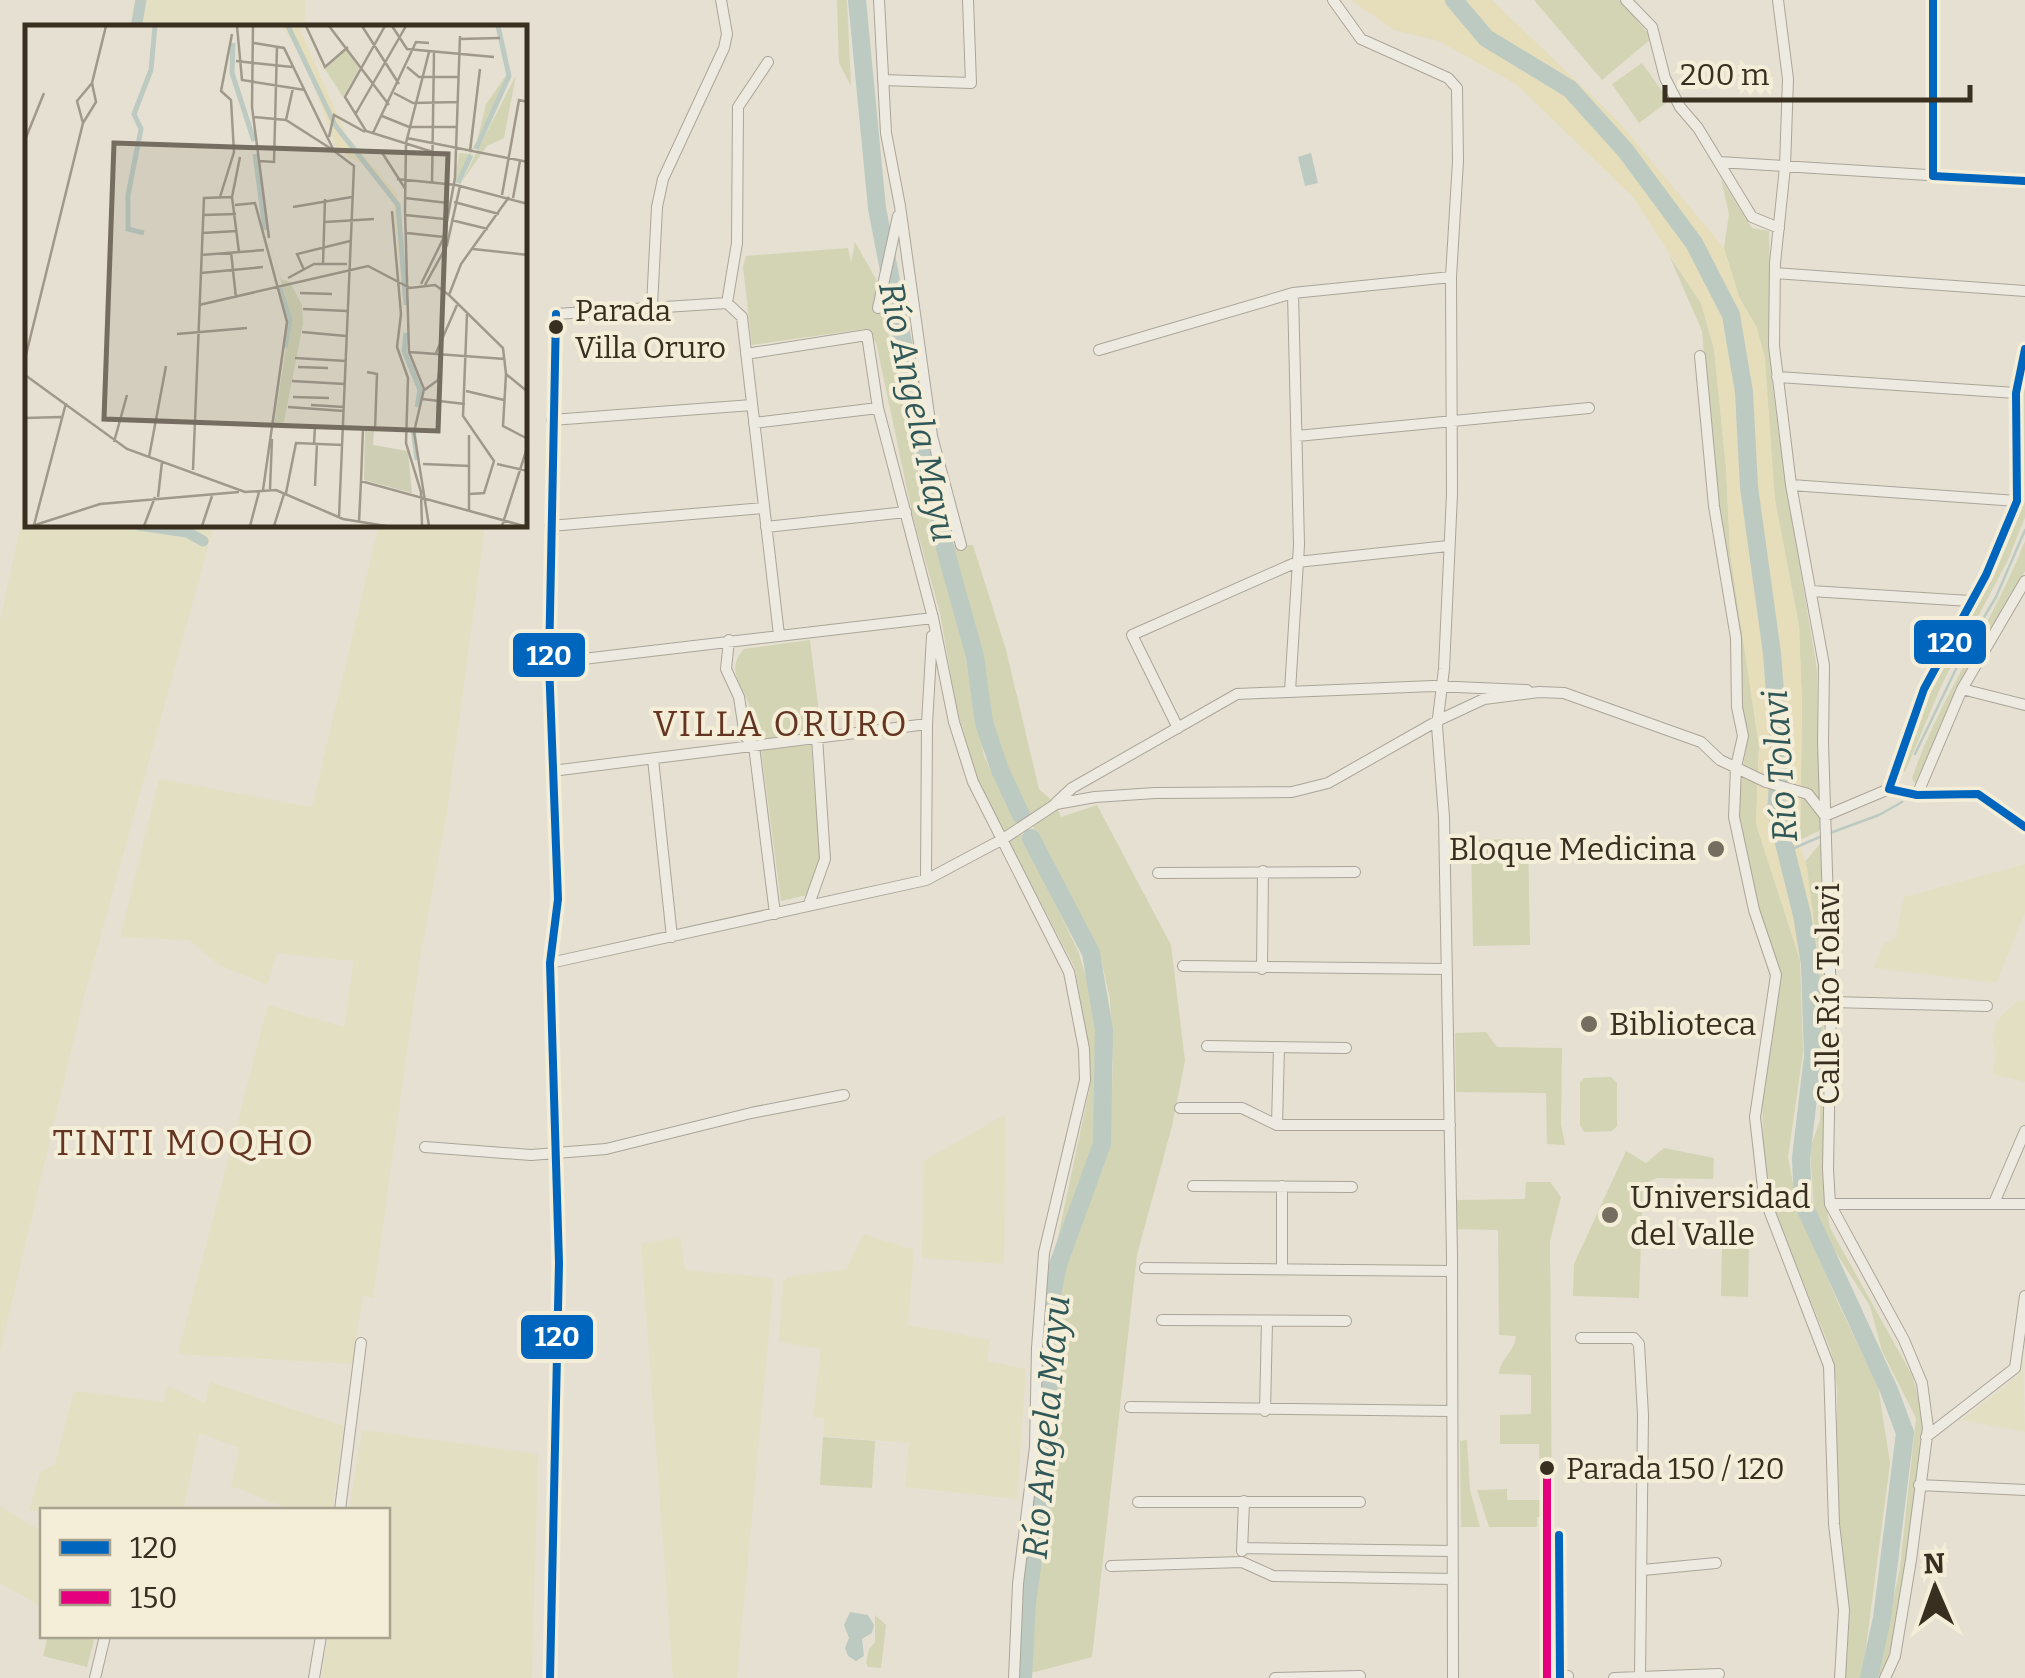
<svg xmlns="http://www.w3.org/2000/svg" width="2025" height="1678" font-family="Bitter,serif">
<style>
.farmland{fill:#e3dfc3}
.green{fill:#d2d4b4}
.sand{fill:#e6ddba}
.water{fill:#bccac2}
.lines{fill:none;stroke-linecap:round;stroke-linejoin:round}
.stream{stroke:#bccac2;stroke-width:2.5}
.canal{stroke:#bccac2;stroke-width:11}
.river{stroke:#bccac2;stroke-width:18}
.minor-casing{stroke:#aba599;stroke-width:12}
.minor{stroke:#edeae2;stroke-width:10}
.bus-1-casing{stroke:#f4eed8;stroke-width:15}
.bus-2-casing{stroke:#f4eed8;stroke-width:15}
.bus-1{stroke:#0065bd;stroke-width:8}
.bus-2{stroke:#e5007d;stroke-width:8}
.bus-dot{fill:#392f21;stroke:#f4eed8;stroke-width:4}
.poi-dot{fill:#756d5f;stroke:#f4eed8;stroke-width:4}
.labels{text-anchor:middle;stroke-width:8;stroke-linejoin:round;paint-order:stroke}
.bus-label{font-size:30px;fill:#392f21;stroke:#f4eed8;text-anchor:start}
.poi-label{font-size:32px;fill:#392f21;stroke:#f4eed8;text-anchor:start}
.street-label{font-size:32px;fill:#392f21;stroke:#f4eed8}
.water-label{font-size:35px;font-style:italic;fill:#315858;stroke:#f4eed8}
.neighbourhood-label{font-size:35px;letter-spacing:2.5px;fill:#643523;stroke:#f4eed8}
.inset-river{fill:none;stroke:#bccac2;stroke-width:5}
.inset-road{fill:none;stroke:#a0998b;stroke-width:2.5}
.view{fill:#756d5f;fill-opacity:0.15;stroke:#756d5f;stroke-width:5}
.inset-edge{fill:none;stroke:#392f21;stroke-width:5}
.line-badge{stroke:#f4eed8;stroke-width:4}
.badge-label{font-size:28px;text-anchor:middle;font-weight:bold;fill:#fff}
</style>
<rect width="100%" height="100%" fill="#e5e0d1"/>
<path class="farmland" d="M135,0h171l-2,27h-175z
M27,497l1,28h186l-132,479 -82,348v-731z
M379,525h106l-38,287 -28,152 -46,334 -10,-3 -11,69 -174,-10 90,-349 76,22 10,-66 -77,-8 -10,32 -49,-21 -29,-24 -69,-3 39,-158 153,28z
M2025,864v49l-29,70 -122,-15 9,-24 12,-5 9,-42z
M2025,1000v82l-33,-8 4,-21 -4,-15 4,-17 21,-20z
M1006,1114l-2,150 -82,-6 1,-97z
M863,1234l51,16 -6,75 82,15 -3,21 39,8 -9,130 -112,-12 4,-44 -85,-7v-18l-11,-1 8,-68 -42,-7 4,-59 4,-6 60,-8z
M680,1237l5,33 89,8 -37,400h-64l-32,-434z
M2023,1356l2,76 -63,-12 57,-45z
M210,1382l134,44 -12,84h-40l-61,-24 8,-38 -40,-15 -15,75 5,2 -160,1 11,-39 15,-8 19,-73 90,11 3,-16 38,17z
M362,1430l176,24 -6,224h-210l6,-42h60v-126h-39z
M0,1506l42,26 -2,74 -40,-23z"/>
<path class="green" d="M837,0h10l4,86 -12,-23z
M1534,0h85l33,38 -50,42z
M1642,63l27,38 -30,22 -27,-39z
M1721,179l31,49 17,3 2,144 14,103 32,191v61l7,83 -5,18 -19,9 2,-135 -3,-79 -24,-126 -18,-172 -18,-31 -15,-49 5,-34z
M855,242l22,39 47,219 41,155 19,101 94,195 11,35 8,44 -2,111 -42,120 37,-175v-26l-15,-92 -96,-184 -22,-74 -17,-97 -28,-100 -36,-171 -12,-13 -112,16 -9,-78 3,-11 102,-8 3,15z
M1669,255l32,48 13,46 12,118 4,85 29,194 -3,78 44,136 3,92 -15,105 9,48 40,96 41,85 12,77 -28,215h-18l5,-70 -12,-106v-114l-6,-37 -59,-146 -8,-29 -2,-87 19,-106 -23,-78 -20,-97 9,-73 -5,-29 -1,-50 -9,-73 -8,-33 -12,-101 -10,-118z
M2025,369v148l-17,43 -66,124 -37,88 -5,-6 27,-76 63,-112 33,-78 -3,-70z
M2025,541v30l-66,117 -44,96 -3,-6c29,-83 81,-155 113,-237z
M952,545h21l33,105 33,139 17,15 5,13 36,-12 74,140 14,116 -13,65 -35,129 -45,402 -61,16 5,-83 16,-126 5,-147 8,-51 44,-122 4,-75 -3,-70 -11,-49 -56,-102 -36,-78 -14,-43 -13,-77 -26,-74z
M810,640l11,90 -65,10c-2,-10 -3,-22 -6,-32 -6,-22 -26,-37 -6,-59z
M811,745l9,112 -13,38 -26,6 -20,-151z
M1528,839l2,106 -57,1 -2,-106z
M1822,841l5,113 -4,69 3,33v148l4,24 82,147 12,43 -17,141 -16,97 -11,22h-4l24,-110 16,-150 -34,-67 -12,-45 -42,-66 -14,-30 -4,-61 10,-29v-66l-4,-38 4,-48 -15,-106z
M1486,1032l11,15 65,1 -1,76 4,21 -18,-1 -1,-51 -90,-1 -1,-59z
M1611,1077l6,6v43l-5,5 -28,1 -4,-7v-42l4,-5z
M1664,1148l50,10 -1,21 -56,-1 -14,6 -4,114 -66,-2 1,-32 52,-113 20,12z
M1526,1182h24l11,15 -11,44 2,276h-15v10h-48l-12,-37 30,-1v11h33l-1,-56h-39v-29l31,-1v-39l-32,-1c1,-16 16,-22 17,-38l-17,-1 -1,-105 -41,-1v-29l68,-1z
M1722,1248l27,1 -1,48 -27,-1z
M823,1437l52,4 -3,47 -52,-3z
M1467,1440l3,50 10,37h-19l-1,-86z
M875,1615l11,10 -5,43 -13,-1 -2,-4 3,-14 6,-7z
M48,1636h30l16,4 -7,27 -44,-11z"/>
<path class="sand" d="M1351,0h141l126,121 106,127 15,49 18,31 8,30 10,142 24,126 3,79 -2,140 7,22 13,101 -20,-8 -44,-136 3,-78 -29,-193 -4,-86 -12,-118 -13,-46 -67,-105 -118,-114 -77,-43 -45,-11z"/>
<path class="water" d="M1311,153l7,30 -13,3 -7,-29z
M850,1612l18,3 6,10 -2,8 -10,6 2,17 -8,5 -8,-5 -3,-8 4,-10 -5,-13z"/>
<g class="lines">
<path class="stream" d="M1915,754l53,-110 28,-47 29,-67
M1830,833l49,-18 23,-13
M1785,852l37,-16"/>
<path class="canal" d="M136,28l5,-28
M139,525l48,7 16,9"/>
<path class="river" d="M857,0l20,208 25,130 44,214 29,105 9,66 16,47 21,45
M1454,0l32,38 84,51 55,61 69,93 37,72 13,77 5,95 23,166 8,106 -4,52 26,104 8,49 3,92 -12,102 2,45 86,187 16,43 -23,185 -13,60
M1023,1678l4,-75 18,-133 4,-60 -2,-72 5,-43 6,-30 44,-121 2,-114 -13,-77 -60,-115"/>
<g class="minor-casing">
<path id="minor" d="M879,0l7,133 14,73 32,230 29,109
M1333,0l28,39 87,39 9,10 1,73 -7,116 1,217 -8,175 -7,57 7,91 8,439 1,422
M1626,0l26,27 13,51 15,29 18,21 54,89 27,11
M1778,0l10,79 -3,88 -10,96 -1,83 17,139 33,180 -1,77 8,260 -3,167 2,35 74,136 18,43 6,45 -17,132 -16,96 -10,22
M883,80l88,3 -3,-83
M1719,162l306,19
M1933,176v-176
M1775,273l250,18
M727,303l10,-60 1,-136 30,-45
M652,306l5,-99 6,-28 61,-131 3,-14 -6,-34
M878,308l20,-92
M1099,350l194,-57 158,-16
M746,354l121,-19 11,73 55,210 21,104 19,60 96,190 15,77 1,31 -41,173 -7,95 -2,99 -17,137 -4,94
M1700,356l14,150 22,132 1,69 6,29 -7,31 -2,50 20,93 22,65 -21,142 9,80 65,169 5,158 10,86 -4,68
M1777,377l239,16
M552,420l200,-15
M754,423l124,-15
M1297,436l292,-28
M1791,485l226,16
M550,526l214,-18
M766,527l140,-15
M1811,591l159,10
M729,640l-3,29 13,28 6,39 9,10 21,168
M549,663l384,-45
M1962,689l63,16
M1290,691l9,-146 -6,-252
M1178,728l-46,-93 165,-73 151,-16
M653,759l19,178
M552,771l375,-47
M1889,789l28,6 61,-1 47,33
M1917,795l45,-106 63,-108
M1056,803l16,-15 165,-94 196,-8 94,4
M1158,873l197,-1
M926,880l1,-156 5,-88
M809,904l16,-45 -8,-122
M550,963l376,-83 77,-41 53,-35 39,-7 60,-4 137,-1 36,-9 111,-63 45,-21 55,-7 25,1 137,49 19,18 46,22 42,12 17,22 64,-27 35,-100 62,-114 31,-74 -1,-108 9,-44
M1183,966l263,3
M1262,969l1,-98
M1831,1002l156,4
M1207,1046l139,2
M1180,1108h62l35,17h173
M1277,1125l2,-78
M425,1147l106,8 75,-6 145,-36 93,-18
M1193,1186l159,1
M1994,1203l31,-72
M1830,1204h195
M1145,1268l307,3
M1282,1269v-83
M1162,1320l184,1
M1581,1338h53l5,6 4,71 -3,261
M1130,1407l321,4
M1265,1411l2,-90
M1926,1437l89,-69 10,-72
M1919,1485l106,5
M1138,1502h222
M340,1510l21,-167
M1242,1548l210,3
M1242,1551l2,-50
M1111,1566l131,-4 31,14 180,3
M1643,1570l73,-7
M1559,1676l1,2
M95,1678l10,-42
M314,1678l7,-42
M550,1678l9,-415 -9,-300 8,-64 -9,-236 7,-349 171,-11 15,14 37,318
M1275,1678l85,-2
M1568,1678v-2
M1614,1678l105,-4"/>
</g>
<use href="#minor" class="minor"/>
<g class="bus-1-casing">
<path id="bus-1" d="M1933,0v176
M1933,176l92,5
M1889,789l35,-100 62,-114 31,-74 -1,-108 9,-44
M1889,789l28,6 61,-1 47,33
M1559,1535l1,143
M550,1678l9,-415 -9,-300 8,-64 -9,-236 7,-349"/>
</g>
<g class="bus-2-casing">
<path id="bus-2" d="M1547,1466v212"/>
</g>
<use href="#bus-1" class="bus-1"/>
<use href="#bus-2" class="bus-2"/>
</g>
<g class="bus-dot">
<circle cx="556" cy="327" r="9"/>
<circle cx="1547" cy="1468" r="9"/>
</g>
<g class="poi-dot">
<circle cx="1716" cy="849" r="10"/>
<circle cx="1589" cy="1024" r="10"/>
<circle cx="1610" cy="1215" r="10"/>
</g>
<g class="labels">
<g class="bus-label">
<text x="575" y="321">Parada<tspan x="575" dy="37">Villa Oruro</tspan></text>
<text x="1566" y="1479">Parada 150 / 120</text>
</g>
<g class="poi-label">
<text x="1696" y="860" text-anchor="end">Bloque Medicina</text>
<text x="1609" y="1035">Biblioteca</text>
<text x="1630" y="1208">Universidad<tspan x="1630" dy="37">del Valle</tspan></text>
</g>
<g class="street-label">
<text transform="translate(1828 994) rotate(-90)" y="11">Calle Río Tolavi</text>
</g>
<g class="water-label">
<text transform="translate(918 412) rotate(78)" y="12">Río Angela Mayu</text>
<text transform="translate(1780 766) rotate(-94)" y="12">Río Tolavi</text>
<text transform="translate(1046 1427) rotate(-85)" y="12">Río Angela Mayu</text>
</g>
<g class="neighbourhood-label">
<text x="781" y="736">VILLA ORURO</text>
<text x="184" y="1155">TINTI MOQHO</text>
</g>
</g>
<g transform="translate(25 25)">
<rect width="502" height="502" fill="#e5e0d1"/>
<path d="M322,23l12,21 -16,28 -18,-28zM482,49l-5,23 -47,86 4,-30 10,1 8,-13 9,-37zM491,50l-12,63 -17,8 -26,37zM243,213l13,41 9,3 12,23 1,19 -19,98 -10,3 17,-111z" fill="#d2d4b4"/>
<path d="M258,1h15l48,109 51,59 8,117 -12,-109 -29,-37 -27,-15 -27,-76z" fill="#e6ddba"/>
<path d="M340,406h9l-1,14 35,6 4,42 -48,-13z" fill="#cdceb4"/>
<path class="inset-river" d="M263,1l47,99 63,80 8,100M208,18l-1,30 22,68M451,124l33,-73 -11,-50M230,129l10,76M433,158l13,-28M119,208l-16,-4v-34l13,-66 -7,-15 17,-44 4,-44M255,263l10,31 -5,29M381,308l-2,18 16,39 -3,17M388,404l4,31"/>
<path class="inset-road" d="M212,1l5,54 63,10M228,1l-1,81 17,131M281,1l19,41 23,-20M304,1l60,79M337,1l37,58M360,1l-40,71 21,34 67,21M367,1l15,23 87,8M434,14l41,-1M229,18l30,5 50,103 20,15 -15,351M404,27l-23,91 -1,67 4,142 15,37 -10,43 15,94M211,36l56,6M382,42l12,10h39M369,68l19,10 45,-1M331,88l50,-87M357,91l27,11h49M229,92l32,3 47,30M261,95l7,-32M58,98l-6,-22 15,-18M348,108l43,-91 13,1M304,112l5,-22 31,17M382,113l121,24M0,115l19,-47M356,126l25,39M445,126l10,-82M234,136l15,1 3,-116M372,154l59,6 72,19M407,158l2,-130M477,170l17,-95 9,2M195,172l14,-45 -3,-52 -10,-9 11,-57M380,173l43,5M488,173l7,-37M429,177l45,12M210,180l20,-2 32,119 -24,168M268,182l59,-10M367,186l9,103 -4,33 11,31 -2,65 15,49 1,34M178,190l33,-1M380,190l39,4M426,195l37,9M300,197l49,-3M177,208l35,-2M382,208l37,4M448,224l55,6M206,227l5,46M214,227l-7,-55 8,-40M176,230l63,-5M298,239l2,-65M279,245l-7,-16 53,-13M176,248l62,-6M263,253l26,-14h33M396,259l23,-47 11,-59 5,-142M400,260l22,-40 13,-59M275,268l32,1M424,270l12,-31 48,-67M174,280l169,-39 42,22 25,-3 14,10 54,53 3,26 22,18M278,284l44,2M442,289l-4,102 31,45 -10,32 -14,1M277,307l44,4M152,309l70,-6M384,327l96,7M411,328l21,-48M270,333l51,3M0,334l58,-236 13,-21 -4,-19 14,-57M273,342l30,1M342,347l10,2 -2,55M481,349l-3,52 25,13M0,350l102,74 118,43 31,-2 67,29 43,7M267,356l53,3M398,366l15,-11 4,-27M441,366l38,9M268,372l36,1M397,374l43,5M286,380l33,2M263,382l56,4M0,393l36,-1M444,410v76M89,417l13,-47M289,418l1,-16h14M124,432l17,-91M398,439l47,2M472,439l31,7M168,445l11,-272 28,-1M336,456l2,-53M290,461l2,-43M245,464l2,-50M261,468l10,-50 47,2M133,472l4,-35M334,497l2,-41 163,45M9,500l32,-122M7,501l68,-22 139,-12M119,501l11,-29M177,501l10,-30M225,501l9,-34M249,501l10,-32M477,501l26,-81"/>
<path class="view" d="M89,118l334,11 -10,277 -334,-12z"/>
<rect width="502" height="502" class="inset-edge"/>
</g>
<g class="line-badge">
<rect x="1912" y="618" width="76" height="48" rx="10" fill="#0065bd"/>
<rect x="511" y="631" width="76" height="48" rx="10" fill="#0065bd"/>
<rect x="519" y="1313" width="76" height="48" rx="10" fill="#0065bd"/>
</g>
<g class="badge-label">
<text x="1950" y="652">120</text>
<text x="549" y="665">120</text>
<text x="557" y="1346">120</text>
</g>
<rect x="40" y="1508" width="350" height="130" fill="#f4eed8" stroke="#a9a28f" stroke-width="2.5"/>
<rect x="60" y="1540" width="50" height="15" fill="#0065bd" stroke="#a9a28f" stroke-width="2.5"/>
<text x="130" y="1558" font-size="30" fill="#392f21">120</text>
<rect x="60" y="1590" width="50" height="15" fill="#e5007d" stroke="#a9a28f" stroke-width="2.5"/>
<text x="130" y="1608" font-size="30" fill="#392f21">150</text>
<g transform="translate(1935 1588) rotate(358)" stroke="#f4eed8" stroke-width="8" paint-order="stroke">
<path d="M0-8L18 38L0 25L-18 38Z" fill="#392f21"/>
<text y="-15" font-size="28" font-weight="bold" text-anchor="middle" fill="#392f21">N</text>
</g>
<path d="M1665 85v15h305v-15" fill="none" stroke="#392f21" stroke-width="5"/>
<text x="1680" y="85" font-size="30" fill="#392f21" stroke="#f4eed8" stroke-width="8" paint-order="stroke">200 m</text>
</svg>
